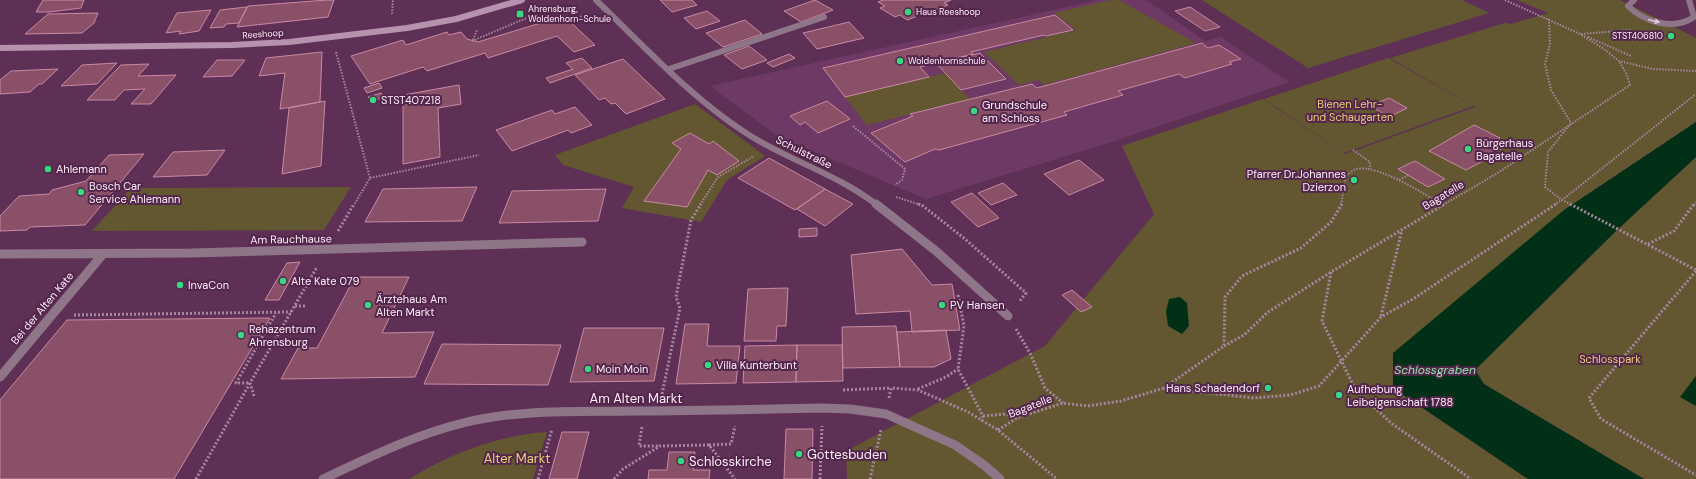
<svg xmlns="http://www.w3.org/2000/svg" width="1696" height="479" font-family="'DM Sans',sans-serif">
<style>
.built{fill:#6e3a65}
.green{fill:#625730}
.water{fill:#023017}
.building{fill:#8a5068;stroke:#ca89a3}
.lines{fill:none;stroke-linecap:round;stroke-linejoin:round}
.path-far1{stroke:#a785a0;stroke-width:2;stroke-dasharray:1.5 1.5;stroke-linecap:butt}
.path{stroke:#a785a0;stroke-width:3;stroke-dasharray:2 2;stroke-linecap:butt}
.lane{stroke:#8e7688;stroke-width:6}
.street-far1{stroke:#8e7688;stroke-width:6}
.street{stroke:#8e7688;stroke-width:9}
.secondary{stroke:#b792ae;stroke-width:6}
.oneway{fill:#dcc8d6}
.poi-dot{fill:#37d880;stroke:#53264b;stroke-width:1.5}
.labels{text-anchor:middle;stroke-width:4;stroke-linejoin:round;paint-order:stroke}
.far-poi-label{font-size:9px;fill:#fdebf8;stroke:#53264b;text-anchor:start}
.far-street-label{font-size:9px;fill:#fdebf8;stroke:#53264b}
.poi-label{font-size:11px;fill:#fdebf8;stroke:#53264b;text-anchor:start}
.park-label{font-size:11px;fill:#e8ce75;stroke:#53264b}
.street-label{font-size:11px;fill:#fdebf8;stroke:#53264b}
.water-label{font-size:12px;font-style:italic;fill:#8fe2ab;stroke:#53264b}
.near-street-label{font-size:13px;fill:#fdebf8;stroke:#53264b}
.near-poi-label{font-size:13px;fill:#fdebf8;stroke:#53264b;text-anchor:start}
.near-park-label{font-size:13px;fill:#e8ce75;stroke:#53264b}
</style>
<rect width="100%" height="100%" fill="#5f3056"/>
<path class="built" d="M1099,0h47l59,41 15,-4 69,45 -174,59 -189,58 -147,-62 -69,-51z"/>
<path class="green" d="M1111,0h8l77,43 -152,42 -6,-5 -19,5 -35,-33 92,-22 -22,-17z
M1202,0h260l27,13 -181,55z
M1517,0h103l76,38v84l-132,88 -171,178 135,91h-681l-1,-28 199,-105 109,-132 -32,-68 141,-47 82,55 130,-47 -85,-49 115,-35 6,1 37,-11z
M1388,58l85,48 -129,47 -80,-54z
M945,73l25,26 -103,26 -22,-28z
M695,104l70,52 -38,24 -26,42 -79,-14 12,-21 -71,-22 -8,-10z
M1696,157v322h-52l-160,-95 -9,-14 142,-140z
M351,187l-27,43 -232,1 39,-43z
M547,432l-14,47h-124c40,-25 90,-44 138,-47z"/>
<path class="water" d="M1696,122v35l-79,73 -142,140 9,14 160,95h-116l-135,-91v-35l171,-143z
M1180,297l7,6 2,23 -7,8 -14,-8 -2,-15 3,-12z
M1696,376v30l-16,-9z"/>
<path class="building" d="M43,0h41l-3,8 -31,4h-14z
M327,0h7l-6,17 -91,10 11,-21z
M660,0h32l5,5 -25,7z
M815,0l18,10 -32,12 -17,-11z
M883,0h68l-7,3 4,2 -41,15 -7,-5 -5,2 -15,-9 5,-2 -7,-4z
M247,7l-8,16 -13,1 -2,3 -14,1 10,-18z
M1190,7l30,20 -15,4 -30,-20z
M211,10l-12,21 -20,3 2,-3 -15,2 11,-20z
M707,11l13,10 -24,8 -12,-11z
M98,13l-4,10 -12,10 -57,1 23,-20z
M1055,15l18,15 -27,6 -2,-1 -73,17 2,2 -53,13 9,10 -84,20 -22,-29z
M564,16l31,29 -21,7 -17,-16 -69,22 -3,-5 -58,18 -4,-4 -53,17 -19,-28 52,-16 3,5 41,-13 2,3 12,-3 6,7 11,3z
M745,20l17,14 -39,13 -17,-14z
M849,22l15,16 -47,11 -14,-16z
M1202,43l6,5 11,-3 22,14 -12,3 3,2 -47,14 -6,-4 -61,17 5,4 -59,17 3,3 -128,35 -4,-1 -30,13 -34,-29 42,-17 -3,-2 122,-30 5,4z
M749,46l18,14 -25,9 -18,-14z
M322,52l-2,50 -40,7 5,-36 -26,3 7,-18z
M980,53l26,26 -45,11 -25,-27z
M789,54l6,4 -22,9 -6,-4z
M582,58l10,10 -42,15 -4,-5 27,-9 -7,-6z
M623,59l42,40 -39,15 -11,-11 -4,1 -6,-6 -6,2 -24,-25z
M217,60h28l-13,16 -29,1z
M117,63l-20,21 -36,2 21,-21z
M149,64l-11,12 38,-1 -25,29h-20l14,-15 -21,1 -9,10h-28l34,-35z
M58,69l-16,15h-3l-9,8 -30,2v-14l11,-9z
M379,83l3,5 -15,5 -3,-5z
M459,85l2,19 -23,4 2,49 -37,7v-69z
M381,93l3,4 -13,5 -3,-5z
M1389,98l18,10 -18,9 -19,-11z
M325,101l-4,65 -39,8 7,-66z
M827,101l23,18 -32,14 -13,-11 -5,3 -10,-9z
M575,107l17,18 -21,8 -3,-3 -56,21 -16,-21 56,-20 3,4z
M1474,125l26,13 -4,3 10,5 -14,8 2,1 -28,15 -37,-19z
M690,133l19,11 4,-3 26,20 -22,14 -9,-5 -21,37 -43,-6 37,-52 -9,-6z
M225,150l-18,25 -54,2 20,-25z
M144,154l-59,71 -55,2 -3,3 -27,1v-15l19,-20 30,-2 3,-4 34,-9 23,-26z
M769,158l56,31 -30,21 -57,-32z
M1079,160l25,20 -35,15 -25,-21z
M1415,161l30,18 -17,8 -30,-18z
M1003,183l14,12 -26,10 -13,-12z
M477,187l-15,34 -97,1 18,-33z
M606,189l-8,32 -99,2 13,-32z
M825,189l28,15 -28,22 -28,-17z
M972,193l27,25 -21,9 -27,-25z
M817,228v8l-18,1v-8z
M902,249l30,36 20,-1 8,46 -48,2 -2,-21 -54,3 -5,-59z
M300,262l-21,38h-14l22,-37z
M355,277h54l-27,56 52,-1 -19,45 -134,2 17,-31h19z
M788,288l-2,38h-9l-1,15h-32l4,-52z
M1072,290l20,17 -11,5 -19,-17z
M270,318l-96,161h-174v-79l67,-80z
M685,324h24l-2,22h33l-4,37 -60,1z
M896,326l4,41 -57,1 -1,-41z
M584,328h80l-10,53 -84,1z
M946,330l5,29 -17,8h-34l-3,-35z
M442,344l119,1 -13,40 -124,-1z
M797,345h45l1,36 -47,1z
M797,345l-1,37 -53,1 2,-37z
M786,429h27l-1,50h-28z
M562,432h27l-12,47h-28z
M669,452h26l-2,18h17l-1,9h-61l1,-9h18z"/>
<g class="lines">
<path class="path-far1" d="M1505,0l75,34 24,15 15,12 34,8 43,2
M392,14l1,-14
M1549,19l1,25 -5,20 6,26 20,33 -23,29 -3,35 17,13 134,-106
M569,21l14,-5
M1581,34l50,-4
M1588,37l43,19
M473,40l4,-10
M472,41l69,-29 1,-7
M336,52l34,126 -16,27
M853,126l52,43 -3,11 -7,5
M1353,150l17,12v7
M370,178l109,-23
M1399,180l10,-5
M896,197l25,8
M700,205l18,-28 36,-21
M1341,205l5,-29c3,-2 7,-6 10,-7 22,-5 68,25 87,36
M1443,205l53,-31 134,-89 -3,-10 -8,-14
M1554,205l8,-5 10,5
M1694,205l2,-3"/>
<path class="path" d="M918,204l5,2 42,33 61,54 -7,9
M1441,204l3,2
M1570,204l126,66
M338,231l16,-27
M1648,244l26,-13 20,-27
M1696,271l-107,127 12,21 95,56
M1331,272l-9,49 33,68 36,34 80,56
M958,295l6,31 -6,43 25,47 -1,5
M295,306h11
M74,315l217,-3
M1381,316l21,-86
M1016,329l15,26 14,33 18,15
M1224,346l20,-11 24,-23 63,-40 114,-68
M1164,388l90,10 36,-3 29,-9 62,-69 32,-18 143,-95
M918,389l28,-12 12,-8
M843,390l48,-2
M662,394l18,-86 -4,-11 15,-77 10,-16
M254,396l-4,-13 67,-116
M889,398l2,-10 27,2 50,22 30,18 59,49
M983,416l23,-2 11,4
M642,427l-3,19h20
M998,430l19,-12 46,-15 24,3 34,-5 43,-13 60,-42 1,-49 17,-21 59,-28 30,-26 11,-18
M709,445l22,-1 4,-18
M196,479l54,-96h-14l40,-70
M538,479l14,-50
M614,479l9,-10 37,-23 49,-1 26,34
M820,479l2,-53
M870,479l11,-49"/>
<path class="lane" d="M669,69l155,-52"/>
<path class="street-far1" d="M596,0c48,46 96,99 153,135 41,26 90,40 128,70
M1634,0l-6,6c16,16 46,25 66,11l-5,-17"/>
<path class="street" d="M876,204l60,47 72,65
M0,254l191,-1 391,-11
M0,377l103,-123
M323,479c45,-21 91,-44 140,-56 56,-14 114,-11 172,-12 62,0 125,-2 187,-3l28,1 36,5 69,31 29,20 16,14"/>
<path class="secondary" d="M0,48l232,-3 57,-3 118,-14 49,-9 66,-19"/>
</g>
<defs><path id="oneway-solid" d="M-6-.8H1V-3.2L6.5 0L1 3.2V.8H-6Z"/></defs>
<use class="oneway" href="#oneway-solid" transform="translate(1654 21) rotate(14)"/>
<g class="poi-dot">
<circle cx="908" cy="12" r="4"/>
<rect x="516" y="10" width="8" height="8" rx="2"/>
<circle cx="1671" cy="36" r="4"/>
<circle cx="900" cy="61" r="4"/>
<circle cx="373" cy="100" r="4"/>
<circle cx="974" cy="111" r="4"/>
<circle cx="1468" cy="149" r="4"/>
<circle cx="48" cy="169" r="4"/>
<circle cx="1354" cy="180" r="4"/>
<circle cx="81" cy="192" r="4"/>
<circle cx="283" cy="281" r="4"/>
<circle cx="180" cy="285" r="4"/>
<circle cx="368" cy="305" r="4"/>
<circle cx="942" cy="305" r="4"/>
<circle cx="241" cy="335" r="4"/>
<circle cx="708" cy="365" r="4"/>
<circle cx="588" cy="369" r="4"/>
<circle cx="1268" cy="388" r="4"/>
<circle cx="1339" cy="395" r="4"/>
<circle cx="799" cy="454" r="4"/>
<circle cx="681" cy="461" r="4"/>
</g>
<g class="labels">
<g class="far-poi-label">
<text x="528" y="12">Ahrensburg,<tspan x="528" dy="10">Woldenhorn-Schule</tspan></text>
<text x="916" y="15">Haus Reeshoop</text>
<text x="1663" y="39" text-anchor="end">STST406810</text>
<text x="908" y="64">Woldenhornschule</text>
</g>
<g class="far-street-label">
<text transform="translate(263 34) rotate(-4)" y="3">Reeshoop</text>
</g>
<g class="poi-label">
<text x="381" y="104">STST407218</text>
<text x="982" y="109">Grundschule<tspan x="982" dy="13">am Schloss</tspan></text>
<text x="1476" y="147">Bürgerhaus<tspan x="1476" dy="13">Bagatelle</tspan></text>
<text x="56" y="173">Ahlemann</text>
<text x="1346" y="178" text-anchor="end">Pfarrer Dr.Johannes<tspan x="1346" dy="13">Dzierzon</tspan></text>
<text x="89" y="190">Bosch Car<tspan x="89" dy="13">Service Ahlemann</tspan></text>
<text x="291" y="285">Alte Kate 079</text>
<text x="188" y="289">InvaCon</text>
<text x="376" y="303">Ärztehaus Am<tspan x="376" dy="13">Alten Markt</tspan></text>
<text x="950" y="309">PV Hansen</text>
<text x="249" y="333">Rehazentrum<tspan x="249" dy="13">Ahrensburg</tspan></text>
<text x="716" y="369">Villa Kunterbunt</text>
<text x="596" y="373">Moin Moin</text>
<text x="1260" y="392" text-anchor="end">Hans Schadendorf</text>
<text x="1347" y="393">Aufhebung<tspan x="1347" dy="13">Leibeigenschaft 1788</tspan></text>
</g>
<g class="park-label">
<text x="1350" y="108">Bienen Lehr-<tspan x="1350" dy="13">und Schaugarten</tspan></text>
<text x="1610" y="363">Schlosspark</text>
</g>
<g class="street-label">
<text transform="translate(804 152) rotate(26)" y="4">Schulstraße</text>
<text transform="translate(1443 195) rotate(-31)" y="4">Bagatelle</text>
<text transform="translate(291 239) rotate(-1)" y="4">Am Rauchhause</text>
<text transform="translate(42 308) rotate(-50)" y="4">Bei der Alten Kate</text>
<text transform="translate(1030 406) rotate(-21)" y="4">Bagatelle</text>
</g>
<g class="water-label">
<text x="1435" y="374">Schlossgraben</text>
</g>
<g class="near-street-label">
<text x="636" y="403">Am Alten Markt</text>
</g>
<g class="near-poi-label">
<text x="807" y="459">Gottesbuden</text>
<text x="689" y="466">Schlosskirche</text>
</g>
<g class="near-park-label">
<text x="517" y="463">Alter Markt</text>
</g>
</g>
</svg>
